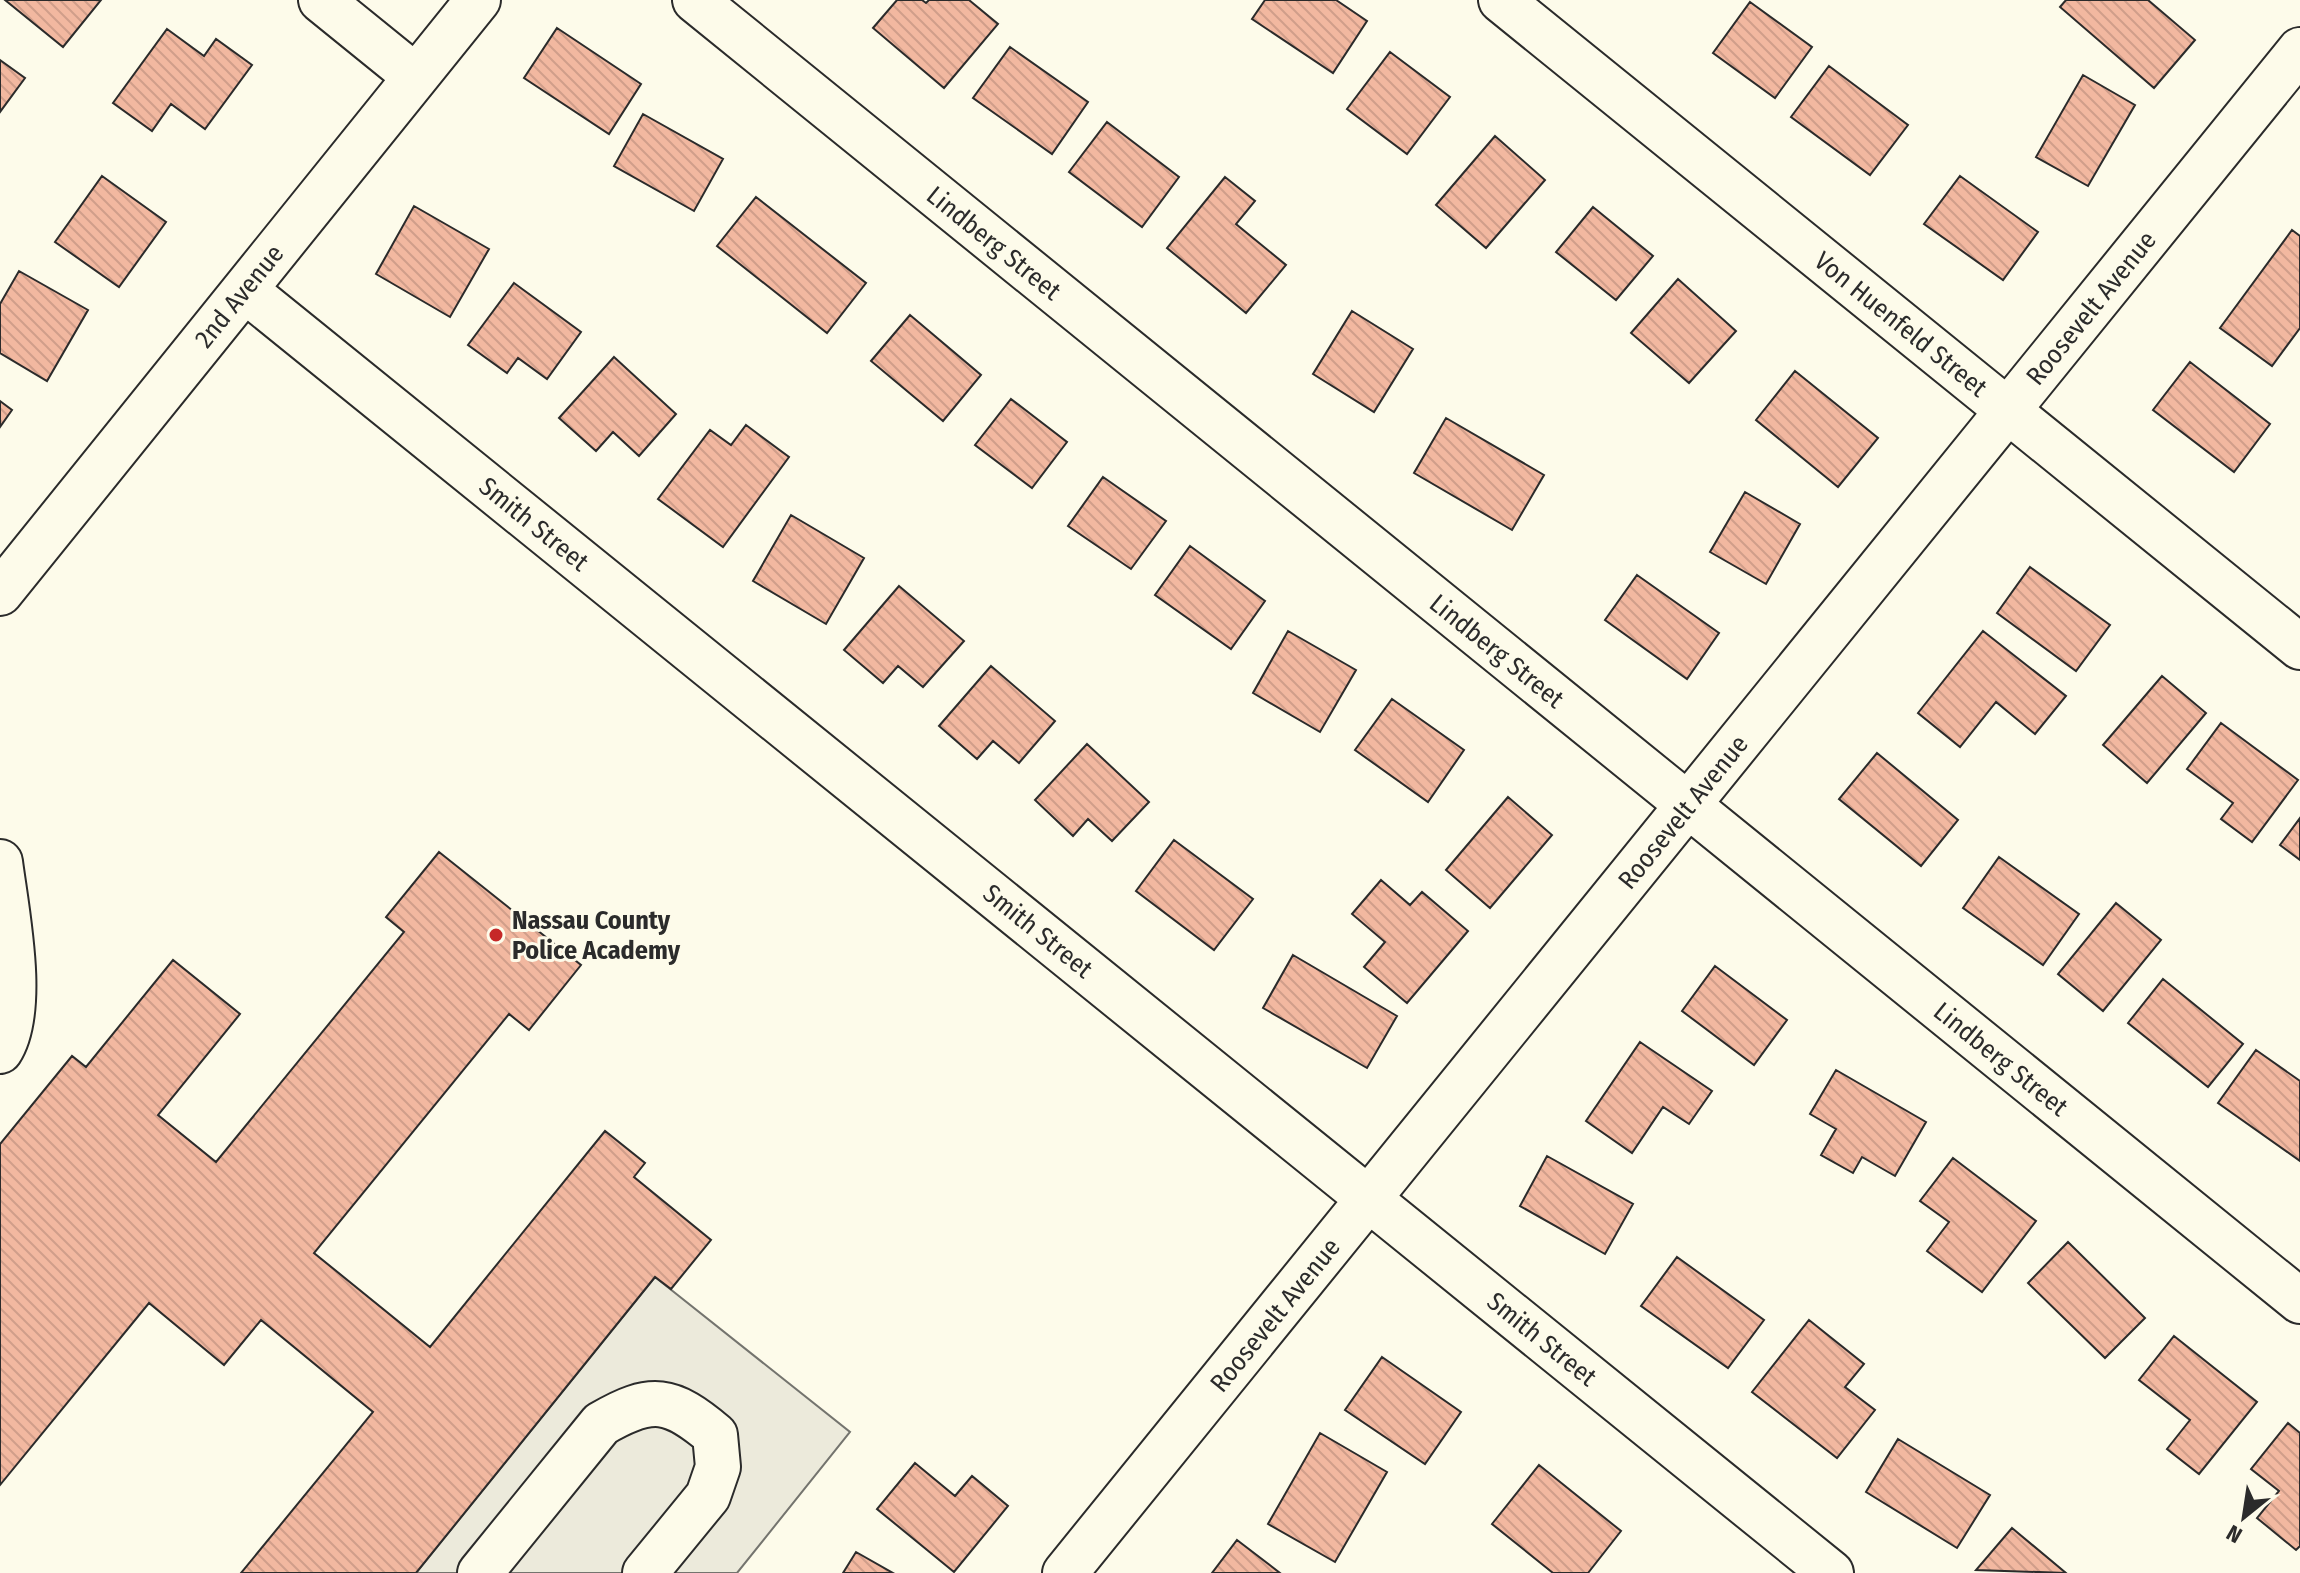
<svg xmlns="http://www.w3.org/2000/svg" width="2300" height="1573" font-family="'Fira Sans Condensed',sans-serif">
<style>
.parking{fill:#eceadb;stroke:#74746e;stroke-width:2}
.building{fill:url(#building-back-hatch);stroke:#2b2b2b;stroke-width:2}
.lines{fill:none;stroke-linecap:round;stroke-linejoin:round}
.minor-casing{stroke:#2b2b2b;stroke-width:48}
.minor{stroke:#fdfbea;stroke-width:44}
.poi-dot{fill:#c62828;stroke:#fdfbea;stroke-width:3}
.labels{text-anchor:middle;stroke-width:6;stroke-linejoin:round;paint-order:stroke}
.street-label{font-size:26px;fill:#2b2b2b;stroke:#fdfbea}
.poi-label{font-size:26px;font-weight:bold;fill:#2b2b2b;stroke:#fdfbea;text-anchor:start}
</style>
<defs>
<pattern id="building-back-hatch" width="6" height="6" patternUnits="userSpaceOnUse" patternTransform="scale(2)"><rect width="6" height="6" fill="#f2b8a0"/><path d="M-1 5l2 2M0 0l6 6M5-1l2 2" fill="none" stroke="#d09e8a"/></pattern>
</defs>
<rect width="100%" height="100%" fill="#fdfbea"/>
<path class="parking" d="M655,1277l195,155 -113,141h-321z"/>
<path class="building" d="M5,0h96l-38,47z
M897,0h25l4,3 3,-3h40l29,24 -54,64 -71,-60z
M1265,0h71l31,21 -34,52 -81,-54z
M2066,0h82l47,40 -41,48 -94,-81z
M1750,2l62,45 -37,51 -62,-45z
M557,28l84,56 -32,50 -85,-56z
M167,29l37,27 12,-17 36,26 -47,64 -34,-25 -19,27 -39,-28z
M1010,47l78,55 -36,52 -79,-56z
M1390,52l60,45 -43,57 -60,-45z
M0,60l25,18 -25,34z
M1829,66l79,59 -38,50 -79,-58z
M2083,75l52,30 -47,81 -52,-29z
M643,114l80,45 -29,52 -80,-45z
M1107,122l72,55 -37,50 -73,-55z
M1495,136l50,44 -59,68 -50,-43z
M102,176l64,46 -47,65 -64,-45z
M1960,176l78,56 -35,48 -79,-56z
M1225,177l30,24 -19,23 50,41 -40,48 -79,-65z
M756,197l110,86 -39,50 -110,-87z
M414,206l75,43 -39,68 -74,-43z
M1593,207l60,49 -37,44 -60,-48z
M2292,230l8,6v92l-28,38 -52,-38z
M19,271l69,39 -41,71 -47,-28v-49z
M1678,279l58,52 -47,52 -58,-50z
M514,283l67,49 -34,47 -29,-21 -11,15 -39,-28z
M1352,311l61,38 -39,63 -61,-38z
M910,315l71,60 -38,46 -72,-60z
M614,357l62,57 -37,42 -26,-24 -17,19 -37,-33z
M2190,362l80,62 -36,48 -81,-62z
M1795,371l83,67 -40,49 -82,-67z
M1011,399l56,43 -35,46 -57,-43z
M0,401l12,9 -12,17z
M1446,418l98,57 -32,55 -98,-57z
M746,425l43,32 -66,90 -65,-48 52,-69 21,15z
M1103,477l63,44 -35,48 -63,-43z
M1745,492l55,32 -34,60 -56,-32z
M791,515l73,43 -38,66 -73,-43z
M1190,546l75,55 -34,48 -76,-54z
M2030,567l80,58 -34,46 -79,-58z
M1637,575l82,58 -32,46 -82,-59z
M899,586l65,55 -41,46 -25,-21 -15,17 -39,-33z
M1288,631l68,39 -36,62 -67,-39z
M1983,631l83,65 -31,38 -39,-32 -36,45 -42,-34z
M991,666l64,55 -36,42 -26,-22 -16,18 -38,-33z
M2162,676l44,37 -59,70 -44,-38z
M1392,699l72,51 -36,52 -73,-52z
M2221,723l77,57 -46,62 -31,-23 12,-16 -46,-34z
M1087,744l62,58 -37,39 -24,-22 -15,17 -38,-36z
M1877,753l81,67 -37,46 -82,-67z
M1508,797l44,38 -62,73 -44,-38z
M2300,818v42l-20,-15z
M1174,840l79,59 -39,51 -78,-59z
M439,852l142,113 -52,65 -20,-16 -195,239 116,94 175,-216 40,32 -11,14 77,63 -40,49 -16,-12 -239,296h-175l132,-161 -112,-92 -37,45 -75,-62 -149,182v-341l72,-88 14,11 87,-107 67,54 -82,101 58,47 188,-230 -18,-15z
M1999,857l80,57 -36,51 -80,-57z
M1381,880l29,25 12,-13 46,39 -61,72 -43,-36 21,-25 -33,-28z
M2116,903l45,37 -58,71 -45,-37z
M1293,955l104,61 -30,52 -104,-60z
M1715,966l72,54 -33,45 -72,-54z
M2163,979l80,65 -35,43 -80,-64z
M1640,1042l72,49 -23,33 -26,-17 -31,46 -46,-32z
M2256,1050l44,31v80l-82,-58z
M1836,1070l90,52 -31,54 -33,-19 -9,16 -32,-18 15,-26 -26,-15z
M1547,1156l86,48 -28,50 -85,-48z
M1953,1158l83,63 -54,71 -55,-41 22,-29 -29,-21z
M2068,1242l77,76 -40,40 -77,-75z
M1677,1257l87,63 -36,48 -87,-62z
M1809,1320l55,44 -19,23 30,23 -38,48 -85,-66z
M2174,1336l83,66 -58,72 -32,-25 23,-29 -51,-40z
M1382,1357l79,55 -36,52 -80,-54z
M2288,1423l12,10v113l-4,4 -39,-32 22,-27 -28,-22z
M1320,1433l67,39 -52,90 -67,-38z
M1898,1439l92,56 -33,53 -91,-56z
M915,1463l40,33 17,-20 36,30 -54,66 -77,-63z
M1539,1465l82,66 -33,42h-35l-61,-49z
M2012,1528l54,45 -90,-3z
M1237,1540l43,33h-68z
M856,1552l37,21h-50z"/>
<g class="lines">
<g class="minor-casing">
<path id="minor" d="M321,0l95,77
M695,0l1605,1301
M1501,0l799,647
M245,290l1586,1283
M0,593l478,-593
M0,862c6,47 27,148 0,189
M480,1573l121,-149c51,-30 70,-26 114,11l3,32 -10,29 -63,77
M1065,1573l1235,-1523"/>
</g>
<use href="#minor" class="minor"/>
</g>
<circle class="poi-dot" cx="496" cy="935" r="8"/>
<g class="labels">
<g class="street-label">
<text transform="translate(994 243) rotate(39)" y="9">Lindberg Street</text>
<text transform="translate(239 296) rotate(-51)" y="9">2nd Avenue</text>
<text transform="translate(2091 308) rotate(-51)" y="9">Roosevelt Avenue</text>
<text transform="translate(1901 324) rotate(39)" y="9">Von Huenfeld Street</text>
<text transform="translate(534 524) rotate(39)" y="9">Smith Street</text>
<text transform="translate(1497 651) rotate(39)" y="9">Lindberg Street</text>
<text transform="translate(1683 812) rotate(-51)" y="9">Roosevelt Avenue</text>
<text transform="translate(1038 931) rotate(39)" y="9">Smith Street</text>
<text transform="translate(2001 1059) rotate(39)" y="9">Lindberg Street</text>
<text transform="translate(1275 1315) rotate(-51)" y="9">Roosevelt Avenue</text>
<text transform="translate(1542 1339) rotate(39)" y="9">Smith Street</text>
</g>
<g class="poi-label">
<text x="512" y="929">Nassau County<tspan x="512" dy="30">Police Academy</tspan></text>
</g>
</g>
<g transform="translate(2244 1517) rotate(210)" stroke="#fdfbea" stroke-width="6" paint-order="stroke">
<path d="M0-6L14 30L0 20L-14 30Z" fill="#2b2b2b"/>
<text y="-12" font-size="22" font-weight="bold" text-anchor="middle" fill="#2b2b2b">N</text>
</g>
</svg>
